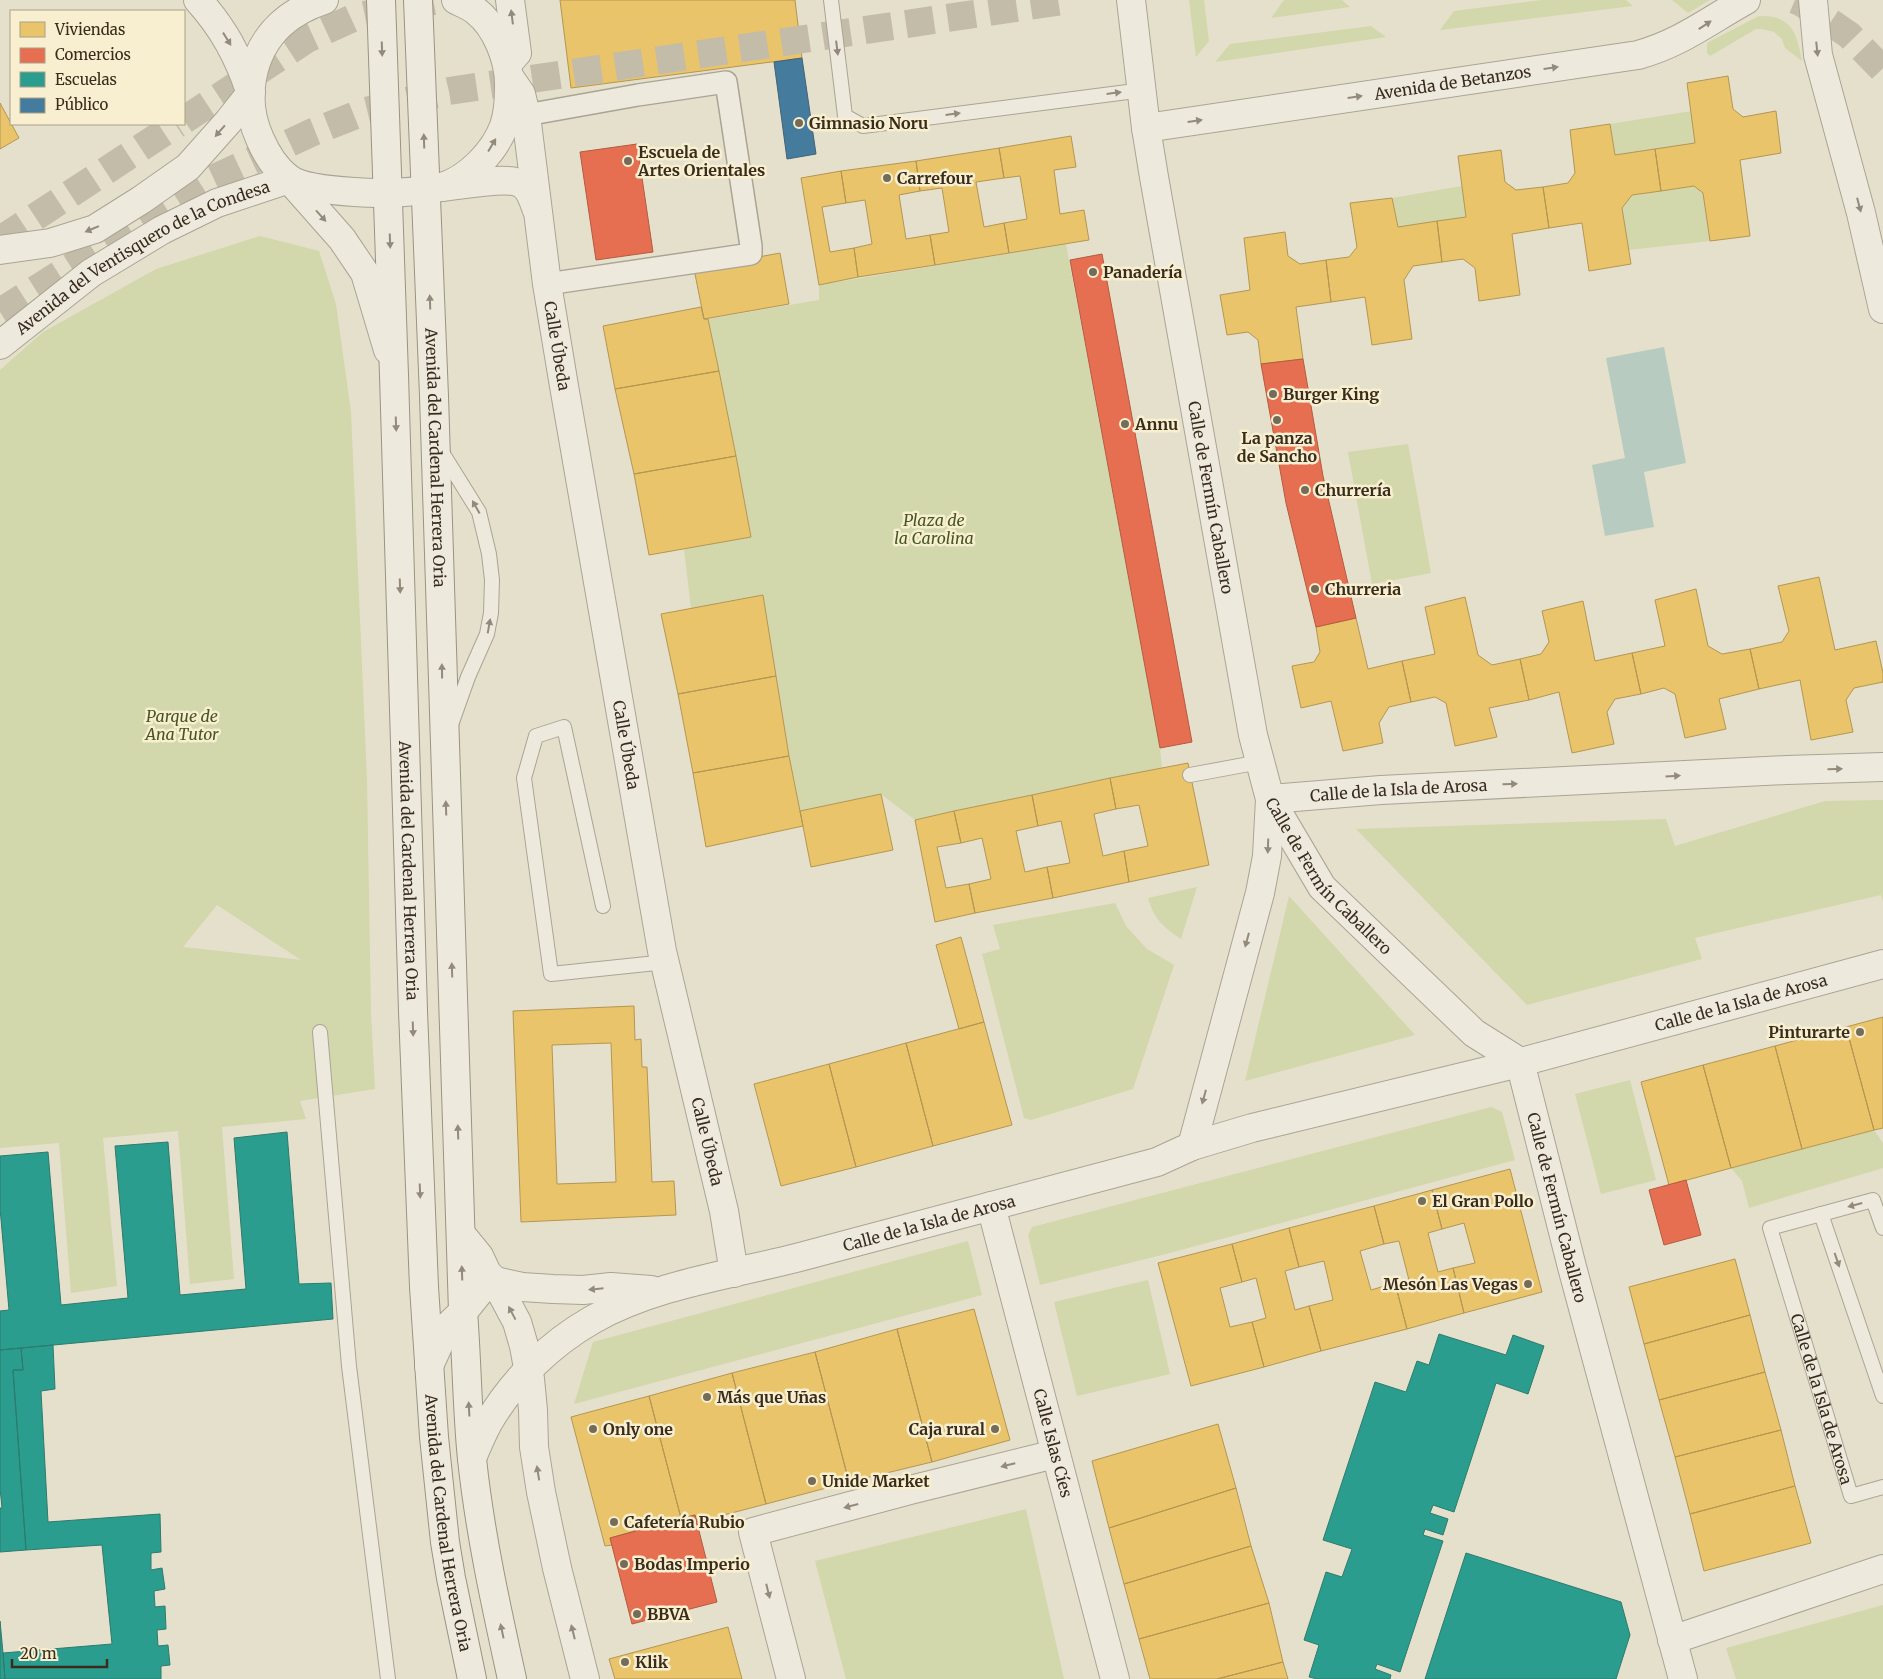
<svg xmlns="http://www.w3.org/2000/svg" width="1883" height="1679" font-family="Merriweather,serif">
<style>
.green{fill:#d2d7ac;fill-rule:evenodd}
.water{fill:#b7cbc0}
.homes{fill:#e9c46a;stroke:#b49653;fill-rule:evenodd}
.shops{fill:#e76f51;stroke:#b35b41}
.schools{fill:#2a9d8f;stroke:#2e7b6c}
.public{fill:#457b9d;stroke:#416376}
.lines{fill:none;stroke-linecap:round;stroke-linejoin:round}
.motorway-tunnel{stroke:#c3bca8;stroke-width:28;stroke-dasharray:28 14;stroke-linecap:butt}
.service-casing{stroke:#aaa495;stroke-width:16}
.pedestrian-casing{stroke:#aaa495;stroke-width:24}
.minor-casing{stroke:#aaa495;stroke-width:30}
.tertiary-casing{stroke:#aaa495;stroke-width:30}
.secondary-casing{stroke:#9a9384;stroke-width:30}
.service{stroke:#ede9dd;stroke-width:14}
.pedestrian{stroke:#ede9dd;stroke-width:21}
.minor{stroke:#ede9dd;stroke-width:28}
.tertiary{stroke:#ede9dd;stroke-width:28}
.secondary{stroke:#ede9dd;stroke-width:28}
.oneway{fill:#938a7c}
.poi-dot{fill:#756b59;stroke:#f7efd0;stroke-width:2}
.labels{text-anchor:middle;stroke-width:5;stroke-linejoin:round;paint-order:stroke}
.street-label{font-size:16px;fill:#392c1c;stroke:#f7efd0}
.poi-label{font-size:16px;font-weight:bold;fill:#392c1c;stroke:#f7efd0;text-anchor:start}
.park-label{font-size:16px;font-style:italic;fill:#455622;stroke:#f7efd0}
</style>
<rect width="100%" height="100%" fill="#e5e0cb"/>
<path class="green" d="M1189,0h15l5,41 -13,16z
M1284,0h58l8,7 -79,11z
M1542,0h84l7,6 -193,24 14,-19z
M1672,0h38l-22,13z
M1759,16c34,-1 38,19 43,45l-17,-13 -3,-9 -8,-7 -12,-3h-6l-46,27 -3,-3v-10z
M1371,26l15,11 -171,25 15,-18z
M1692,111l3,32 -80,12 -5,-31z
M1462,186l4,31 -68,10 -6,-29z
M1694,186l9,7 7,48 -81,9 -7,-42 10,-13z
M260,236l59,15 17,53 15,108 16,368 4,234 4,75 -75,12 6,18 -84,8 12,152 -44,5 -12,-153 -75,7 14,148 -46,7 -12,-150 -59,5v-778l43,-38 113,-63zM217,905l84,55 -118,-13z
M1066,244l94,504 2,20 -247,52 -34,-26 -81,17 -11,-55 -26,-160 -72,13 -7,-60 52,-93 -28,-137 111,-19v-15z
M1408,444l23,129 -59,11 -24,-132z
M1883,800v101l-2,-6 -186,43 7,21 -175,46 -171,-176 310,-10 9,27 150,-45z
M1197,887l-16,52c-18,-12 -27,-20 -33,-41z
M1289,896l126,139 -170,46z
M1115,903l11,23 21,23 27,16 -41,124 -102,31 -7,-2 -42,-164 18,-5 -7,-24z
M1630,1080l26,100 -55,14 -26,-100z
M1491,1107l11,5 13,48 -353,95 -122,30 -12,-50 4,-8z
M1874,1130l9,13v25l-134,40 -7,-27 -11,-13z
M968,1241l14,54 -408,109 19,-62z
M1148,1280l22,94 -93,22 -23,-94z
M1026,1509l38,170h-218l-31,-118z
M1883,1605v74h-147l-10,-31z"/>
<path class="water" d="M1664,347l22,116 -42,9 10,55 -49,9 -13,-71 33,-7 -19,-100z"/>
<path class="homes" d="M560,0h235l7,58 -231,30z
M1728,76l5,33 10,8 33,-6 5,42 -41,7 10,76 -40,5 -7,-48 -9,-7 -33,5 -6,-42 40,-6 -8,-60z
M0,103l19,35 -19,11z
M1610,124l5,31 40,-6 6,42 -29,4 -10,13 9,56 -42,7 -7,-48 -33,5 -6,-41 25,-4 7,-10 -5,-43z
M1071,136l5,31 -22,3 6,44 24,-4 5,30 -80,13 -5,-30 23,-4 -7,-43 -16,2 -5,-30z
M999,148l5,30 -28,4 8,45 20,-4 5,30 -74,12 -5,-30 19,-3 -7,-44 -22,3 -4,-30z
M1501,150l4,32 11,8 27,-3 6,41 -37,6 8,61 -41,6 -4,-33 -12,-9 -21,3 -5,-41 29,-4 -8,-61z
M916,161l4,30 -21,4 7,44 24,-4 5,30 -77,12 -4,-29 18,-4 -7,-44 -19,3 -5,-32z
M841,171l5,32 -24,4 8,45 24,-4 4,29 -39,8 -18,-107z
M1392,198l6,29 39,-6 5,41 -29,4 -9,14 8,59 -40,6 -7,-48 -34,5 -5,-42 23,-3 8,-10 -7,-44z
M1285,232l3,24 12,8 26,-4 5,42 -35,5 7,52 -42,5 -3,-24 -10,-8 -21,3 -7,-40 30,-5 -6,-52z
M780,253l9,51 -85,15 -10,-50z
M701,307l3,12h4l11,52 -104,18 -12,-63z
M719,371l17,85 -102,18 -19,-85z
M736,456l15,81 -102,18 -15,-81z
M1819,577l16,73 41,-9 7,32v9l-29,6 -8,12 7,32 -42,8 -11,-60 -41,9 -9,-40 32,-7 7,-11 -11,-45z
M1696,589l12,57 14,8 28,-5 9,40 -40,10 7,30 -41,9 -10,-44 -11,-6 -23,6 -9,-41 33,-7 -10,-46z
M763,595l13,81 -98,18 -17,-80z
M1465,597l13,58 14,10 28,-6 9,41 -40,8 8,29 -42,9 -9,-43 -11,-6 -24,5 -9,-41 33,-7 -10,-47z
M1583,601l12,60 37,-8 9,41 -26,5 -8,13 7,32 -42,9 -13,-61 -30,8 -9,-41 21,-5 8,-12 -7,-31z
M1356,618l12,51 34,-8 9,41 -22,5 -10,16 4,20 -40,8 -12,-50 -30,7 -9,-42 22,-4 6,-10 -4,-25z
M776,676l13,80 -96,17 -15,-79z
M789,756l14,70 -97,21 -13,-74z
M1188,763l21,102 -80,17 -5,-31 24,-5 -9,-41 -23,4 -6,-31z
M1110,778l6,31 -22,5 9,42 21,-5 5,31 -76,16 -6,-31 23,-4 -9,-42 -23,5 -6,-31z
M881,794l12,56 -82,17 -11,-56z
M1032,795l6,31 -22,5 9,41 22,-5 6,31 -78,15 -6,-29 22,-5 -9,-41 -21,5 -7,-32z
M954,811l7,32 -24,4 9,41 23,-4 6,29 -40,9 -20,-102z
M961,937l23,85 -25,7 -23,-84z
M634,1006l1,34 6,-1 1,28h5l5,115 22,-1 2,34 -155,7 -8,-211zM611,1043l5,139 -59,2 -5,-139z
M1883,1017v111l-9,2 -28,-103z
M984,1022l28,103 -79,21 -27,-103z
M1846,1027l28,103 -72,19 -27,-103z
M906,1043l27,103 -77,21 -27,-103z
M1775,1046l27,103 -71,19 -28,-103z
M829,1064l27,103 -75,19 -27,-102z
M1703,1065l28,103 -62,17 -28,-103z
M1510,1169l32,123 -78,21 -11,-45 22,-5 -11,-40 -22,6 -10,-39z
M1432,1190l10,39 -14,4 10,39 15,-4 11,45 -57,16 -12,-46 14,-3 -10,-39 -15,3 -10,-38z
M1374,1206l10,38 -24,7 11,39 24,-7 12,46 -86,22 -12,-45 24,-6 -9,-39 -25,6 -10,-39z
M1289,1228l10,39 -14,4 10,39 14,-4 12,45 -57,16 -12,-45 14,-4 -10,-40 -14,4 -10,-38z
M1232,1244l10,38 -22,6 10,39 22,-5 12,45 -73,19 -33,-123z
M1735,1259l15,56 -106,29 -15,-57z
M974,1309l36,131 -78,22 -35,-133z
M1750,1315l15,57 -106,28 -15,-56z
M897,1329l35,133 -83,20 -34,-130z
M815,1352l34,130 -83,22 -34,-131z
M1765,1372l16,58 -106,27 -16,-57z
M732,1373l34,131 -69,18 -2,-7 -14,3 -32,-122z
M649,1396l32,122 -71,20 2,7 -7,1 -34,-129z
M1218,1424l18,64 -127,40 -17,-67z
M1781,1430l14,56 -105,28 -15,-57z
M1795,1486l16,57 -107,28 -14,-57z
M1236,1488l15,58 -127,38 -15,-56z
M1251,1546l18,57 -130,36 -15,-55z
M1269,1603l14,59 -66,17h-67l-11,-40z
M728,1627l14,52h-127l-6,-20z
M1283,1662l5,17h-71z"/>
<path class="shops" d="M637,144l16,108 -57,8 -16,-108z
M1102,254l90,488 -32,6 -90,-488z
M1303,359l20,117 33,142 -40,9 -30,-124 -25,-139z
M1686,1180l15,55 -37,10 -15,-55z
M695,1515l22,87 -85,22 -22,-86z"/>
<path class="schools" d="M287,1132l12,152 32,-1 2,36 -333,31v-39l9,-1 -9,-102v-52l48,-4 13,153 67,-7 -13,-152 53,-4 12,153 66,-6 -12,-151z
M1439,1334l67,21 7,-20 31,11 -16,48 -32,-11 -42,129 -21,-7 -3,8 18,6 -5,16 -18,-6 -2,6 20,6 -43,131 -23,-8 -2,5 16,6 -1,4h-73l-8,-2 10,-32 -15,-5 22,-68 16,5 10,-28 -29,-9 52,-158 31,10 11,-31 12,4z
M53,1345l2,44 -14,2 7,131 112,-8 1,38 -10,1v17l11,-2 3,21 -11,2 1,16 10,-1 1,23 -9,1 1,16 10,-1 2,20 -9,1v13h-156l-2,-26 109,-9 -10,-99 -76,5 -13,-180h10l-2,-22z
M21,1348l2,22h-10l13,180 -26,2v-44h2l-2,-20v-138z
M1466,1553l155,49 9,33 -14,44h-191z
M0,1621l3,32 2,26h-5z"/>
<path class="public" d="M802,58l14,96 -29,5 -13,-97z"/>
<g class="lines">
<path class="motorway-tunnel" d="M1795,0l7,3 47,32 34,35
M184,120l123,-81 48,-22 84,-17
M0,240l177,-116
M0,312l204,-129 109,-51 53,-21 83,-20 621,-91"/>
<g class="service-casing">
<g id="service">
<path d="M831,0l14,116 18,10 280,-36"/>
<path d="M441,451l38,61 10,42 3,26 -1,33 -4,21 -19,43 -16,45"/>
<path d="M1190,775l70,-13"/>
<path d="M603,906l-39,-179 -28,9 -12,42 27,196 115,-12"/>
<path d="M320,1032l29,334 39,313"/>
<path d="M1821,1214l62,182"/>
<path id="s1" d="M1883,1228l-10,-28 -103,28 81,268 32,-9"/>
</g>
</g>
<g class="pedestrian-casing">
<path id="pedestrian" d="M526,115l112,-20 88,-13 25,164v8l-204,30"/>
</g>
<g class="minor-casing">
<g id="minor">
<path id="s2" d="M1131,0l15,128 8,49 99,558 17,64 52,88 152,146 46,29 52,205 111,412"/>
<path d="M1813,0l5,55 43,158 22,96"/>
<path d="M507,64l10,-11 -7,-53"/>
<path id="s3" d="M510,78l11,16 5,21 21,169 17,102 98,565 62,260 10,62"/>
<path id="s4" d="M1146,128l492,-73c43,-12 70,-34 108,-55"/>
<path d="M289,179l53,60 23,34 23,77"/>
<path d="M443,187c17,-2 66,-11 79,-3 8,5 11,15 14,24"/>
<path id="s5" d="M1270,799l111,-9 406,-20 96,-3"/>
<path d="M1192,1146l68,-253 7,-37 3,-57"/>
<path id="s6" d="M991,1206l124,473"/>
<path d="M461,1234l18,22 8,17 8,8 22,41 7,24 6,33 3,31 1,37 7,45 16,76 28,111"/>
<path d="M495,1281l27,6 31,2 30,1 28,-3 40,3"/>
<path d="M429,1366l17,-38 17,-16 17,-21 15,-10"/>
<path id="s7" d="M472,1458c5,-12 10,-24 16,-35 25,-43 62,-79 104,-103 61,-35 137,-45 204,-62 121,-31 241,-64 361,-96l35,-16 60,-18 251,-61 380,-103"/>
<path d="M1672,1640l211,-71"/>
<path d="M791,1679l-38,-147 157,-42 145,-36"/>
</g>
</g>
<g class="tertiary-casing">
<g id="tertiary">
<path d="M198,0c25,28 40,55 52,91"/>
<path d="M324,0c-15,5 -31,13 -43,24 -31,29 -39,76 -21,115 6,14 15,29 28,39 13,10 50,13 66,14 27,2 62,1 87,-5 27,-7 54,-36 63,-61 4,-12 5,-25 5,-38 1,-26 -12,-61 -33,-77 -6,-5 -14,-8 -20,-11"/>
<path d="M0,250l50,-7 45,-14 46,-29 47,-33 40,-45 23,-29"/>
<path id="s8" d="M0,345l91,-72 71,-43 55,-27 72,-24"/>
</g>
</g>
<g class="secondary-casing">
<g id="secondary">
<path id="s9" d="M381,0l13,375 19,636 11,276 10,150 11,105 6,36 21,101"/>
<path id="s10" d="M418,0l16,396 29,916c4,49 4,98 9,147 8,75 24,147 40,220"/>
</g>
</g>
<use href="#service" class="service"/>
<use href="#pedestrian" class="pedestrian"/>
<use href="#minor" class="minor"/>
<use href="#tertiary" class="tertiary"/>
<use href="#secondary" class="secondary"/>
</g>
<defs><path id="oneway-solid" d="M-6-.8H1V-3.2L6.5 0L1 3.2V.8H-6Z" transform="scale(1.25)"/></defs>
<g class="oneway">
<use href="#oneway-solid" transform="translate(512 17) rotate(-97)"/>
<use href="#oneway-solid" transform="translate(1705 25) rotate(-33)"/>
<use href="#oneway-solid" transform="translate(227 39) rotate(58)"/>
<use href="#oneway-solid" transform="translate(837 48) rotate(83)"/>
<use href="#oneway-solid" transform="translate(382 49) rotate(88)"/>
<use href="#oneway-solid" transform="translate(1817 49) rotate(84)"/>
<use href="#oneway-solid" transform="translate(1551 68) rotate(-8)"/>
<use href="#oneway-solid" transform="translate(1114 93) rotate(-7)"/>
<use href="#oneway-solid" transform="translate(1355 97) rotate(-8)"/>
<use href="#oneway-solid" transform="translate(953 114) rotate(-7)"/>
<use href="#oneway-solid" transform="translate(1195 121) rotate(-8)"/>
<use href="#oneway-solid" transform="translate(220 131) rotate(131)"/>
<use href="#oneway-solid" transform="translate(424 141) rotate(-92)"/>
<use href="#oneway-solid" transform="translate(492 145) rotate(-59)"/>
<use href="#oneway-solid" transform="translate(1859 205) rotate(75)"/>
<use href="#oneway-solid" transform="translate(321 216) rotate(48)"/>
<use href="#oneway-solid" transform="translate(92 229) rotate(157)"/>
<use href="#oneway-solid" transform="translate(390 241) rotate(88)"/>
<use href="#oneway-solid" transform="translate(430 302) rotate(-92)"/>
<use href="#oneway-solid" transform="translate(396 424) rotate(88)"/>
<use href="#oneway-solid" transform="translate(476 507) rotate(-119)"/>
<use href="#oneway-solid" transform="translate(400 586) rotate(88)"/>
<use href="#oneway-solid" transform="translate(489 626) rotate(-80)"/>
<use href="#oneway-solid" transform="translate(442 671) rotate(-91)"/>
<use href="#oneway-solid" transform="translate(1835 769) rotate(-2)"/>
<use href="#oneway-solid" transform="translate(1673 776) rotate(-3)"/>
<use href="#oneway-solid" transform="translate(1510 784) rotate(-2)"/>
<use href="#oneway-solid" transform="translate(446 808) rotate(-92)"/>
<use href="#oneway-solid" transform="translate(1268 846) rotate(92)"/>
<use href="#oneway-solid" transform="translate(1247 940) rotate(105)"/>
<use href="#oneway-solid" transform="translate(452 970) rotate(-92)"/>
<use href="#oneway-solid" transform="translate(413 1029) rotate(88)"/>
<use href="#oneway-solid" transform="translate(1204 1097) rotate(105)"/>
<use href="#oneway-solid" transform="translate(458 1132) rotate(-92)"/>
<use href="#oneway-solid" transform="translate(420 1191) rotate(88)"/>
<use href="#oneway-solid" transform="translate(1855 1205) rotate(165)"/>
<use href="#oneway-solid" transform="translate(1837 1260) rotate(71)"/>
<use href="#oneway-solid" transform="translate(462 1273) rotate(-92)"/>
<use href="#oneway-solid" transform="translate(596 1289) rotate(174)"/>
<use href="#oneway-solid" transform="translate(512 1313) rotate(-118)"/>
<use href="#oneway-solid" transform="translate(469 1409) rotate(-93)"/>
<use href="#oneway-solid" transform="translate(1008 1465) rotate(166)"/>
<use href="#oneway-solid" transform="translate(538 1473) rotate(-99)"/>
<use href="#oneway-solid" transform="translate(851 1506) rotate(165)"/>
<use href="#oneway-solid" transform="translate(768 1591) rotate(76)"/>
<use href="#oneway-solid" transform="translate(502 1631) rotate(-102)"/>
<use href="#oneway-solid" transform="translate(573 1632) rotate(-104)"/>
</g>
<g class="poi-dot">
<circle cx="799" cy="123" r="5"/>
<circle cx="628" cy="161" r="5"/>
<circle cx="887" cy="178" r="5"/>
<circle cx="1093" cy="272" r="5"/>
<circle cx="1273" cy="394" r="5"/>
<circle cx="1277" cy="420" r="5"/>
<circle cx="1125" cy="424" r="5"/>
<circle cx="1305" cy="490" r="5"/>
<circle cx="1315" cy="589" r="5"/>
<circle cx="1860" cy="1032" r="5"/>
<circle cx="1422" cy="1201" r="5"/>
<circle cx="1528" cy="1284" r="5"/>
<circle cx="707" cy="1397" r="5"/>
<circle cx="593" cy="1429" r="5"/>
<circle cx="995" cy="1429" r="5"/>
<circle cx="812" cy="1481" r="5"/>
<circle cx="614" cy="1522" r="5"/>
<circle cx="624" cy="1564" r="5"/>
<circle cx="637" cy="1614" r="5"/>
<circle cx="625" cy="1662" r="5"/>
</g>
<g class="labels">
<g class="street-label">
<text dy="6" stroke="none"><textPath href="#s4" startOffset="310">Avenida de Betanzos</textPath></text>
<text dy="6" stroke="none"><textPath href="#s8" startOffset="169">Avenida del Ventisquero de la Condesa</textPath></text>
<text dy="6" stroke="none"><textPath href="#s3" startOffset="274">Calle Úbeda</textPath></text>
<text dy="6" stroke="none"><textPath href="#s10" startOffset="458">Avenida del Cardenal Herrera Oria</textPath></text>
<text dy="6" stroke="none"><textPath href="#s2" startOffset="504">Calle de Fermín Caballero</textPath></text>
<text dy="6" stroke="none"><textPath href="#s3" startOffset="679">Calle Úbeda</textPath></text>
<text dy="6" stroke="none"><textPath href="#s5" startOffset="129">Calle de la Isla de Arosa</textPath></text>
<text dy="6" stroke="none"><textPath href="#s9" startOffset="871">Avenida del Cardenal Herrera Oria</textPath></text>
<text dy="6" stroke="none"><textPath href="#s2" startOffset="909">Calle de Fermín Caballero</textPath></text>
<text dy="6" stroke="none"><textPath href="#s7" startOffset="1380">Calle de la Isla de Arosa</textPath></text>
<text dy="6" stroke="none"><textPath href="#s3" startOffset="1084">Calle Úbeda</textPath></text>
<text dy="6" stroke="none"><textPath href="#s2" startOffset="1329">Calle de Fermín Caballero</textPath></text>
<text dy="6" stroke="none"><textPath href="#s7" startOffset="538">Calle de la Isla de Arosa</textPath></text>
<text dy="6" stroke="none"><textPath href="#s1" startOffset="315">Calle de la Isla de Arosa</textPath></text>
<text dy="6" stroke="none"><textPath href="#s6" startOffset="245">Calle Islas Cíes</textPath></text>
<text dy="6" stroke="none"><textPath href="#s9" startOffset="1525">Avenida del Cardenal Herrera Oria</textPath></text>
</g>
<g class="poi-label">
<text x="809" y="129">Gimnasio Noru</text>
<text x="638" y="158">Escuela de<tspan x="638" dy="18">Artes Orientales</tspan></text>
<text x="897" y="184">Carrefour</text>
<text x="1103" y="278">Panadería</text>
<text x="1283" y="400">Burger King</text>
<text x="1135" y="430">Annu</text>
<text x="1277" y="444" text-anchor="middle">La panza<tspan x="1277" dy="18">de Sancho</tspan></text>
<text x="1315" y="496">Churrería</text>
<text x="1325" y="595">Churreria</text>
<text x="1850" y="1038" text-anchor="end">Pinturarte</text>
<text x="1432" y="1207">El Gran Pollo</text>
<text x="1518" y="1290" text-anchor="end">Mesón Las Vegas</text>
<text x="717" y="1403">Más que Uñas</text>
<text x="603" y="1435">Only one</text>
<text x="985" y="1435" text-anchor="end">Caja rural</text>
<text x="822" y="1487">Unide Market</text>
<text x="624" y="1528">Cafetería Rubio</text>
<text x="634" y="1570">Bodas Imperio</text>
<text x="647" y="1620">BBVA</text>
<text x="635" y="1668">Klik</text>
</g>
<g class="park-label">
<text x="934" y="526">Plaza de<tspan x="934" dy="18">la Carolina</tspan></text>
<text x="182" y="722">Parque de<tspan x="182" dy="18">Ana Tutor</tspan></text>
</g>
</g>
<rect x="10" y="10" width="175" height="115" fill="#f7efd0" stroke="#aba188"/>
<rect x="20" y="22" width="25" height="15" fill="#e9c46a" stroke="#aba188"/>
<text x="55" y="35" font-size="15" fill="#392c1c">Viviendas</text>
<rect x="20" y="48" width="25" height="15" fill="#e76f51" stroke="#aba188"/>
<text x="55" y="60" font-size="15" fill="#392c1c">Comercios</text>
<rect x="20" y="72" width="25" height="15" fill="#2a9d8f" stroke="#aba188"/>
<text x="55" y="85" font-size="15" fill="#392c1c">Escuelas</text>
<rect x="20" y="98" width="25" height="15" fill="#457b9d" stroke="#aba188"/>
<text x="55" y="110" font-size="15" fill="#392c1c">Público</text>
<path d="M12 1659v8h95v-8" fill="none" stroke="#392c1c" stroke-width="2.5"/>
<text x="20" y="1659" font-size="15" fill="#392c1c" stroke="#f7efd0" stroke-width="4" paint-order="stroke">20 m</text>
</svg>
